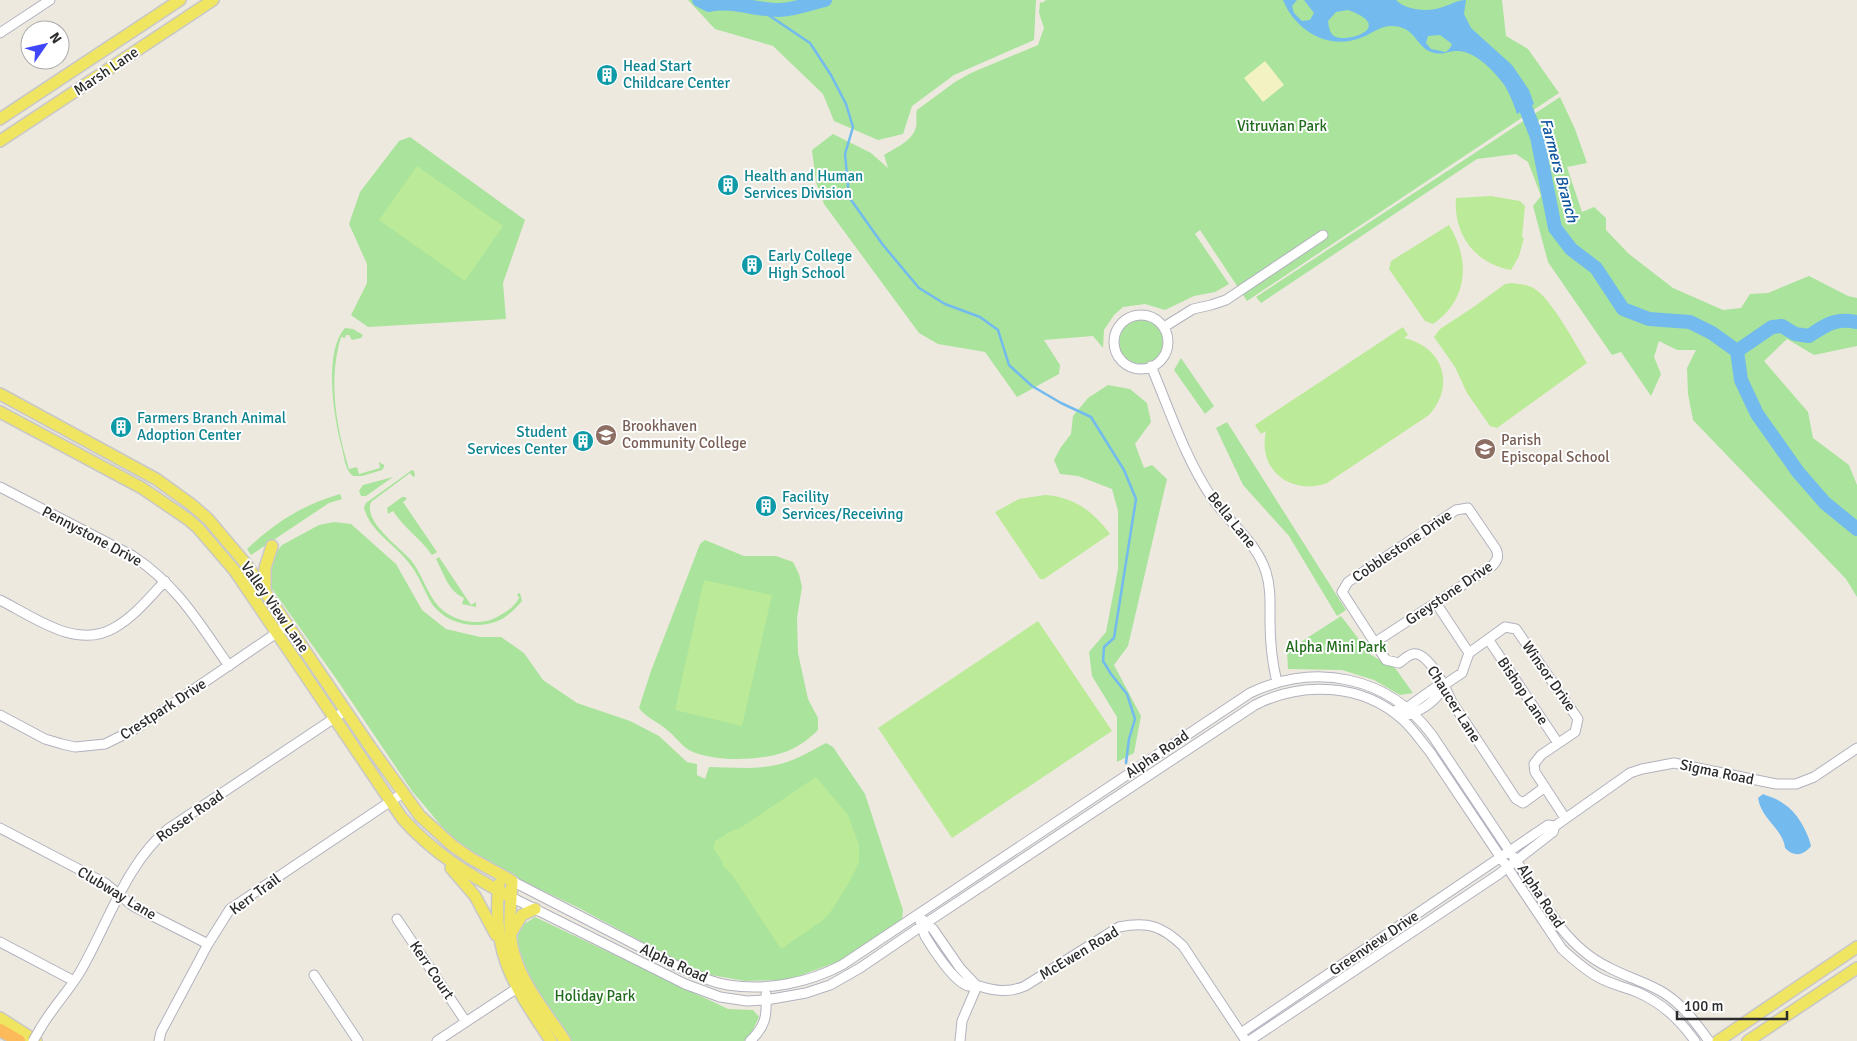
<svg xmlns="http://www.w3.org/2000/svg" width="1857" height="1041" font-family="Signika,sans-serif">
<style>
.green{fill:#a9e39c}
.sand{fill:#f2f2c2}
.pitch{fill:#bbea98}
.water{fill:#73baee;fill-rule:evenodd}
.lines{fill:none;stroke-linecap:round;stroke-linejoin:round}
.stream{stroke:#73baee;stroke-width:2.5}
.river{stroke:#73baee;stroke-width:14}
.minor-casing{stroke:#b2b2bf;stroke-width:11}
.major-casing{stroke:#c8c8c8;stroke-width:14}
.highway-casing{stroke:#c8c8c8;stroke-width:15}
.minor{stroke:#fff;stroke-width:9}
.major{stroke:#f0e561;stroke-width:11}
.highway{stroke:#fdba5a;stroke-width:12}
.minor-bridge-casing{stroke:#b2b2bf;stroke-width:11;stroke-linecap:butt}
.minor-bridge{stroke:#fff;stroke-width:9}
.labels{text-anchor:middle;stroke-width:4;stroke-linejoin:round;paint-order:stroke}
.culture-label{font-size:15px;fill:#0d838f;stroke:#fff;text-anchor:start}
.street-label{font-size:15px;fill:#2c2c2c;stroke:#fff}
.park-label{font-size:15px;fill:#1f6a1b;stroke:#fff}
.education-label{font-size:15px;fill:#785e54;stroke:#fff;text-anchor:start}
.water-label{font-size:16px;font-style:italic;fill:#0e569e;stroke:#fff}
</style>
<rect width="100%" height="100%" fill="#eee9df"/>
<path class="green" d="M688,0h348l-2,40 -80,35 -42,31 -9,28 -25,6 -44,-19 -11,-27 -50,-48 -58,-17z
M1046,0h456l4,36 22,13 31,44 -312,208 -47,-71 -5,4 34,50 -14,8 -21,4 -29,14 -20,-6 -22,3 -9,8 -10,15 -1,18 -10,-12 -49,4 16,25 -1,9 -42,23 -32,-45 -47,-8 -19,-11 -95,-129 -8,-22 -4,-32 21,-16 38,19 17,15 -4,-13c10,-6 27,-14 31,-25 3,-6 0,-13 2,-20l38,-28 16,-9 67,-28 6,-17 -5,-15 1,-11 2,1z
M1560,97l15,32 12,34 -20,4 15,45 12,-5 12,11v12l23,24 44,34 50,22 18,-2 9,-14 18,-1 41,-17 39,20 9,2v48l-43,9 -27,-16 -23,22 44,51 5,26 36,27 8,20v112l-11,-18 -153,-159 -5,-26 -1,-26 9,-18h-19l-18,-9 -5,16 7,17 -10,22 -30,-44 -9,3 -64,-93 -15,-56 8,-10 -13,-34 -12,-8 -39,5 -216,144 -5,-6z
M410,137l115,83 -22,63 3,36 -138,8 -17,-12 16,-32v-19l-18,-40 11,-32 39,-51z
M1119 342a22 22 0 1 1 44 0a22 22 0 1 1-44 0Z
M345,328l8,1 10,6 -2,3 -9,2 -3,-5h-3l-1,3 -4,-1c-13,43 -5,90 8,132l8,-2 2,7 21,-6 -1,-6 5,3v2l-2,3 -20,6h-9c-8,-6 -9,-19 -11,-28 -8,-29 -19,-96 3,-120z
M1181,358l33,48 -9,8 -31,-44z
M1108,385l22,4 17,14 4,19 -16,22 9,24 8,-3 15,14 -39,167 -14,19 27,51 -7,37 -17,9v-45l-25,-41 -3,-24 17,-20 12,-63v-58l-6,-22 -34,-13 -18,-2 -6,-14 7,-13 10,-13 2,-18 15,-18z
M1227,422l119,188 -9,6 -48,-80 -46,-51 -27,-57z
M412,470l2,1 1,5 -2,1 -3,-4 -39,29c-8,19 27,44 39,57 11,13 15,29 25,43 12,17 38,25 58,17 10,-5 21,-11 26,-21l-2,-4 3,-1 2,8c-6,7 -12,13 -20,18 -23,12 -55,6 -70,-15 -8,-13 -13,-29 -23,-41 -14,-19 -40,-32 -45,-56l2,-4z
M393,477l-27,19h-5l-2,-5 4,-6z
M340,494l2,5 -13,4 -78,52 -4,-6c29,-27 55,-44 93,-55z
M402,497h3l2,2 -4,3 34,50 -5,3c-11,-16 -28,-27 -39,-44l-5,3 -1,-6z
M334,522l17,2 45,40 26,46 24,19 34,8h21l23,16 19,27 34,23 53,18 29,15 28,26 10,2v11l8,4 4,-12c22,0 45,3 67,-2 17,-3 35,-14 50,-22l7,4 32,47 38,116 -1,9 -65,43 -49,18 -43,1 -45,-8 -123,-66 -75,-36 -48,-30 -42,-50 -77,-114 -65,-91 -4,-22 16,-19 37,-20z
M705,540l39,16h32l17,6 6,12 3,13 -5,31 1,35 10,46 10,19v12c-8,8 -17,15 -28,20 -24,11 -77,13 -101,0 -8,-5 -15,-15 -23,-21 -8,-7 -21,-12 -27,-21l12,-37 49,-127z
M439,557l32,48 5,-3v5l-14,-3 2,-6c-16,-7 -20,-24 -28,-39z
M1341,616l30,39 24,13 18,25 -13,2 -26,-15 -32,-10 -54,-1 -1,-18z
M535,917l193,92 25,1 6,7 -9,19 -6,5h-173l-46,-70 -7,-20v-23z"/>
<path class="sand" d="M1265,61l19,24 -21,17 -19,-24z"/>
<path class="pitch" d="M417,166l86,60 -38,55 -86,-61z
M1491,196l29,5 5,5 -3,31 2,1 -5,18 -8,14c-35,-6 -58,-35 -55,-72z
M1449,225c21,34 20,74 -16,99l-8,-3 -36,-52 2,-8z
M1512,283c8,1 17,2 23,6 17,11 41,56 52,74l-90,65 -7,-2 -23,-33 -12,-26 -21,-30 6,-8 35,-23 30,-22z
M1403,327l5,8 -4,3c39,9 52,47 25,77l-102,68c-36,13 -70,-13 -61,-52l-5,3 -6,-9z
M1045,495c29,2 48,16 65,39l-66,45h-4l-45,-67 24,-13z
M704,580l68,15 -30,131 -67,-16z
M1038,621l74,110 -160,107 -74,-110z
M816,777l32,38 11,30v17l-9,19 -20,32 -8,8 -41,28 -48,-73 -11,-11 1,-2 -10,-15 2,-7 16,-10 9,-3z"/>
<path class="water" d="M1283,0h14l-5,6 2,7 8,8 8,-1 4,-7 -10,-13h92c11,11 33,12 47,7 9,-3 14,-7 23,-7l-2,14 7,14 41,37 17,25 5,14 -17,10c-3,-10 -7,-19 -12,-28 -9,-13 -30,-36 -48,-35 -10,0 -14,5 -26,1 -16,-6 -15,-26 -40,-26 -11,0 -18,7 -28,11 -33,14 -67,-5 -80,-37zM1348,10c49,17 -2,34 -14,26 -5,-4 -5,-9 -6,-15l8,-9zM1440,35l12,9 -2,4 -4,4 -15,-3 -5,-6 2,-7z
M1763,794c7,3 15,5 21,10 13,8 24,28 27,42 -8,10 -17,11 -26,2 -1,-18 -24,-29 -27,-50z"/>
<g class="lines">
<path class="stream" d="M758,8l52,35 21,32 15,29 7,23 -8,27 4,43 34,48 36,43 26,16 35,13 18,13 11,35 23,21 29,17 30,14 33,53 12,29 -22,139 -10,9 -1,14 8,13 16,20 8,25 -6,20 -3,24"/>
<path class="river" d="M699,0l10,5c23,-5 46,5 70,5 15,0 32,-7 46,-10
M1517,94l9,15 11,28 18,91 16,21 25,19 27,41 26,10 41,3 22,11 25,18 4,29 16,34 41,58 27,31 32,26
M1737,351l35,-24 10,-1 13,8 14,2c18,-12 26,-18 48,-14"/>
<g class="minor-casing">
<path id="minor" d="M0,33l50,-33
M1114 342a27 27 0 1 1 54 0a27 27 0 1 1-54 0Z
M1164,327l29,-18 18,-4 15,-5 97,-65
M1151,366c19,45 34,92 61,132 18,26 44,43 54,74 5,16 4,32 4,49 0,21 2,41 7,61
M0,487l133,69c45,30 66,67 96,110
M0,600c34,17 76,50 114,28 20,-11 36,-31 51,-47
M1436,603l33,50
M1488,639l70,104
M1374,643l118,-77c6,-6 7,-10 4,-17l-28,-41 -12,2 -108,72 -6,10 44,68 13,3c4,-3 9,-8 14,-9 15,-3 34,36 39,48l64,97 7,4 22,-16
M1408,707l28,-20 8,-2 18,-12 7,-20 36,-26 11,2 62,90 -3,13 -34,23 -7,9 1,8 30,46
M1396,710l11,5c15,-4 32,-16 37,-30
M0,715l45,24 17,5 13,3 30,-3 32,-16 144,-98
M0,828l105,55 28,23 75,38
M512,881l165,85c17,8 33,16 51,19 39,6 80,-2 114,-20l408,-272c66,-31 138,-17 182,42l129,193c13,16 28,30 47,39 18,10 38,15 56,26 19,12 32,30 45,48
M511,897l174,87 35,13 27,4 19,-1 40,-7 24,-8 30,-17 66,-45 329,-218c47,-24 107,-22 148,15 10,9 18,21 27,32l132,197c11,10 23,21 36,28 12,7 27,10 39,15 25,11 42,27 58,49
M397,919l69,103
M922,919l11,10 27,39 17,18
M920,921c2,5 3,10 5,15 7,12 29,46 43,50 4,0 8,-1 11,0 16,5 30,7 46,0l94,-59c29,-6 43,-1 64,19l63,95
M0,942l74,39
M314,975l44,66
M40,1029c12,-21 28,-37 40,-57 27,-46 46,-109 88,-143l177,-118
M1241,1033l307,-208 7,1
M159,1041l2,-9 47,-88 22,-35 173,-116
M437,1041l85,-56
M750,1041c16,-15 17,-25 16,-47
M960,1041l2,-20 15,-35
M1249,1041l250,-167 54,-42 2,-6 75,-53 12,-4 32,-6 102,21h20l18,-7 43,-29"/>
</g>
<g class="major-casing">
<path id="major" d="M0,119l180,-119
M0,141l213,-141
M0,394l156,85 36,26 16,14 38,45 125,184 49,68 33,30 19,13 40,22c-1,24 -5,49 2,73 9,32 33,60 51,87
M0,412l142,76 47,32 9,8 37,43 167,247c31,35 68,58 109,79
M265,590v-22l7,-22
M451,868l24,28 21,39
M499,884c-8,70 15,101 52,157
M511,933l11,-18 13,-6
M0,1018l36,23
M1718,1041l139,-94
M1748,1041l109,-73"/>
</g>
<g class="highway-casing">
<path id="highway" d="M0,1030l19,11"/>
</g>
<use href="#minor" class="minor"/>
<use href="#major" class="major"/>
<use href="#highway" class="highway"/>
<g class="minor-bridge-casing">
<path id="minor-bridge" d="M33,1041l7,-12"/>
</g>
<use href="#minor-bridge" class="minor-bridge"/>
</g>
<defs>
<g id="building-disc" transform="scale(1.125)"><circle r="9.5" fill="#0f9aa8" stroke="#fff"/><path d="M-4-6H4V6H1V3H-1V6H-4ZM-2.5-4.3h1.7v1.8h-1.7ZM.8-4.3h1.7v1.8H.8ZM-2.5-1h1.7V.8h-1.7ZM.8-1h1.7V.8H.8Z" fill="#fff"/></g>
<g id="university-disc" transform="scale(1.125)"><circle r="9.5" fill="#8d6e63" stroke="#fff"/><path d="M0-5L7-2L0 1L-7-2ZM-4 1L0 2.5L4 1V4Q0 6-4 4Z" fill="#fff"/></g>
<g id="school-disc" transform="scale(1.125)"><circle r="9.5" fill="#8d6e63" stroke="#fff"/><path d="M0-5L7-2L0 1L-7-2ZM-4 1L0 2.5L4 1V4Q0 6-4 4Z" fill="#fff"/></g>
</defs>
<g fill-rule="evenodd">
<use href="#building-disc" x="607" y="75"/>
<use href="#building-disc" x="728" y="185"/>
<use href="#building-disc" x="752" y="265"/>
<use href="#building-disc" x="121" y="427"/>
<use href="#university-disc" x="606" y="435"/>
<use href="#building-disc" x="583" y="441"/>
<use href="#school-disc" x="1485" y="449"/>
<use href="#building-disc" x="766" y="506"/>
</g>
<g class="labels">
<g class="culture-label">
<text x="623" y="71">Head Start<tspan x="623" dy="17">Childcare Center</tspan></text>
<text x="744" y="181">Health and Human<tspan x="744" dy="17">Services Division</tspan></text>
<text x="768" y="261">Early College<tspan x="768" dy="17">High School</tspan></text>
<text x="137" y="423">Farmers Branch Animal<tspan x="137" dy="17">Adoption Center</tspan></text>
<text x="567" y="437" text-anchor="end">Student<tspan x="567" dy="17">Services Center</tspan></text>
<text x="782" y="502">Facility<tspan x="782" dy="17">Services/Receiving</tspan></text>
</g>
<g class="street-label">
<text transform="translate(106 71) rotate(-34)" y="5">Marsh Lane</text>
<text transform="translate(1232 520) rotate(51)" y="5">Bella Lane</text>
<text transform="translate(92 536) rotate(28)" y="5">Pennystone Drive</text>
<text transform="translate(1402 546) rotate(-34)" y="5">Cobblestone Drive</text>
<text transform="translate(1449 593) rotate(-34)" y="5">Greystone Drive</text>
<text transform="translate(275 607) rotate(55)" y="5">Valley View Lane</text>
<text transform="translate(1549 676) rotate(55)" y="5">Winsor Drive</text>
<text transform="translate(1523 691) rotate(56)" y="5">Bishop Lane</text>
<text transform="translate(1454 704) rotate(58)" y="5">Chaucer Lane</text>
<text transform="translate(163 709) rotate(-33)" y="5">Crestpark Drive</text>
<text transform="translate(1157 754) rotate(-34)" y="5">Alpha Road</text>
<text transform="translate(1717 772) rotate(12)" y="5">Sigma Road</text>
<text transform="translate(190 816) rotate(-35)" y="5">Rosser Road</text>
<text transform="translate(117 893) rotate(31)" y="5">Clubway Lane</text>
<text transform="translate(255 894) rotate(-36)" y="5">Kerr Trail</text>
<text transform="translate(1541 896) rotate(57)" y="5">Alpha Road</text>
<text transform="translate(1374 943) rotate(-34)" y="5">Greenview Drive</text>
<text transform="translate(1079 953) rotate(-31)" y="5">McEwen Road</text>
<text transform="translate(674 963) rotate(25)" y="5">Alpha Road</text>
<text transform="translate(432 970) rotate(56)" y="5">Kerr Court</text>
</g>
<g class="park-label">
<text x="1282" y="131">Vitruvian Park</text>
<text x="1336" y="652">Alpha Mini Park</text>
<text x="595" y="1001">Holiday Park</text>
</g>
<g class="education-label">
<text x="622" y="431">Brookhaven<tspan x="622" dy="17">Community College</tspan></text>
<text x="1501" y="445">Parish<tspan x="1501" dy="17">Episcopal School</tspan></text>
</g>
<g class="water-label">
<text transform="translate(1560 170) rotate(75)" y="6">Farmers Branch</text>
</g>
</g>
<g transform="translate(45 45) rotate(56)"><circle r="24" fill="#ffffff" stroke="#ababab"/>
<path d="M0-4L9 19L0 12L-9 19Z" fill="#4046f9"/>
<text y="-8" font-size="14" font-weight="bold" text-anchor="middle" fill="#2c2c2c">N</text>
</g>
<path d="M1677 1011v8h110v-8" fill="none" stroke="#2c2c2c" stroke-width="2.5"/>
<text x="1684" y="1011" font-size="15" fill="#2c2c2c" stroke="#ffffff" stroke-width="4" paint-order="stroke">100 m</text>
</svg>
